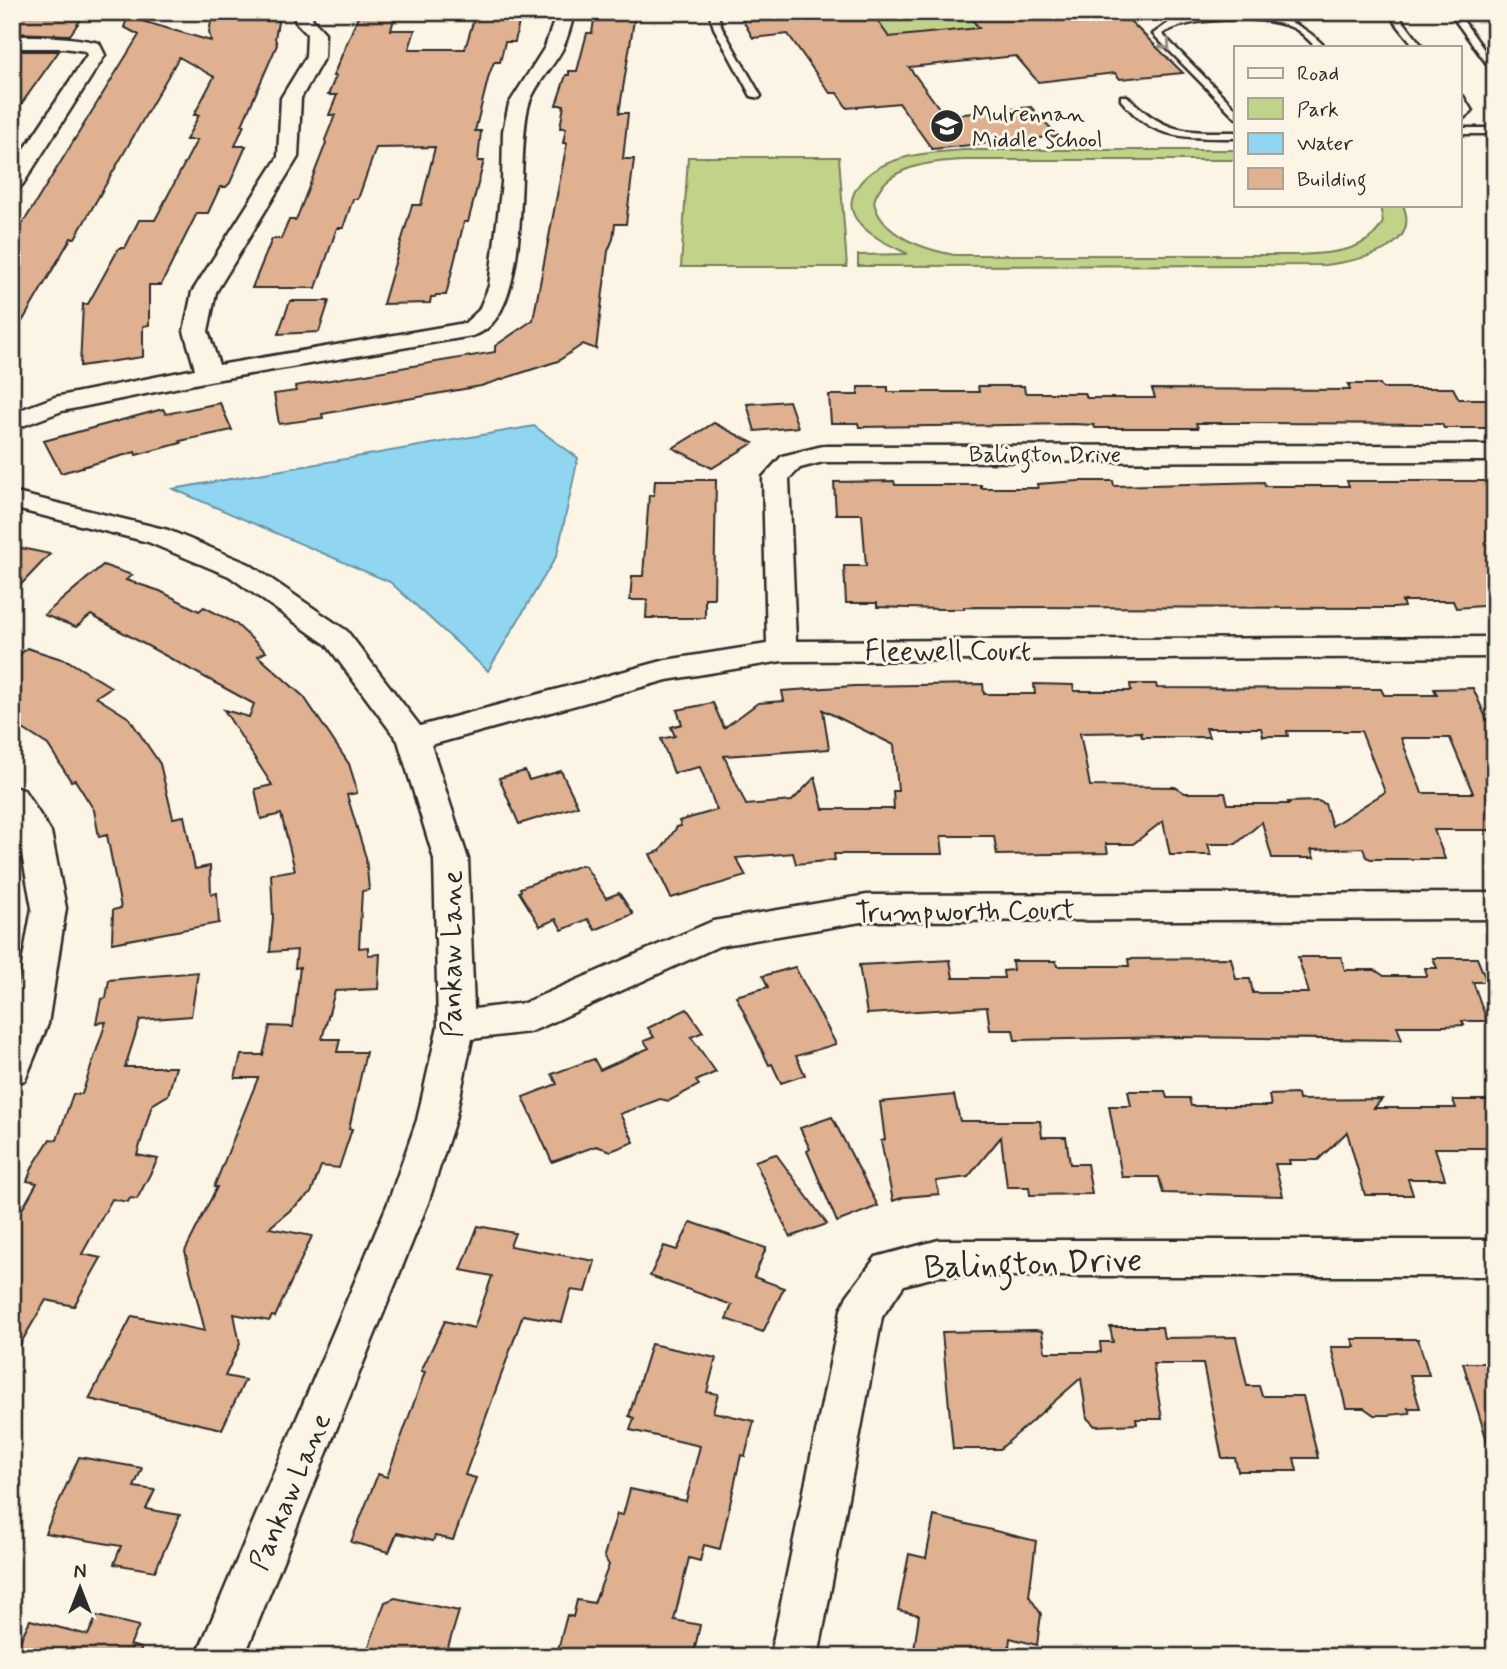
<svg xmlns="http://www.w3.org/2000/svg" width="1507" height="1669" font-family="Mynerve,sans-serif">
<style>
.green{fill:#c0d388;stroke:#767f5a;stroke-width:2}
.water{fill:#90d6f1;stroke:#6892a2;stroke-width:2}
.building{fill:#e0b191;stroke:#2b2b2b;stroke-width:2;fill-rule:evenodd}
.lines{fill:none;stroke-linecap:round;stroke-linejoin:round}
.service-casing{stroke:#2b2b2b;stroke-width:5}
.minor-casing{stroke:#2b2b2b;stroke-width:5}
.service{fill:#fcf5e5;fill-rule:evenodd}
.minor{fill:#fcf5e5;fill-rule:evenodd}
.oneway{stroke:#949088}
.labels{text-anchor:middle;stroke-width:6;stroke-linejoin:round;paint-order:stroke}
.far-poi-label{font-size:23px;fill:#2b2b2b;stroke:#fcf5e5;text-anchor:start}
.far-street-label{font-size:23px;fill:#2b2b2b;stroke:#fcf5e5}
.street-label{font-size:28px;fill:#2b2b2b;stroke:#fcf5e5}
.near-street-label{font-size:33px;fill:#2b2b2b;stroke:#fcf5e5}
</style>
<rect width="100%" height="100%" fill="#fcf5e5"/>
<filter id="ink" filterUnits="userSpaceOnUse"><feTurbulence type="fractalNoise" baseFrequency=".0143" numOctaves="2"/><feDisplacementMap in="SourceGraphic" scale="14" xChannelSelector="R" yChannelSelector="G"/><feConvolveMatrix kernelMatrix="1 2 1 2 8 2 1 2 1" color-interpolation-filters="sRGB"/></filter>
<g filter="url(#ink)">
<path class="green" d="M871,12h95l19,23 -99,4z
M965,150h271v10h-270c-31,1 -83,5 -92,42 7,34 50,47 80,53h345c30,-2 68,-2 84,-33l-3,-17h23c19,45 -47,56 -78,60l-467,1v-11l50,-1c-16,-8 -33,-15 -46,-28 -9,-9 -14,-20 -8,-33 17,-38 76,-41 111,-43z
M688,157h151l8,110h-166z"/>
<path class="water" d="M534,426l44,32 -21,97 -69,116 -98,-89 -217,-93z"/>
<path class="building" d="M12,12h74l-16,23 -58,-2z
M213,12h67l-5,26 2,7 -35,80h2l-9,21h11l-16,37 -4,4h-6l-12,26h-11l-36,72h-12v40l-6,1v31l-63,9 3,-62h5l31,-56h6l14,-28h16l42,-80h-11l13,-25h-5l20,-38 -35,-20 -104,181h-4l-59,101v-98l127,-206 -15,-8 4,-10 83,24 -2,-9z
M360,12h36l-5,18h24l-6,19h56l11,-37h45l-6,30h-10l-5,20h-6l-5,13 -14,56h6l-3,30h6l-16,61h-4l-18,73h-10l-1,2h-4l-1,6 -47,1 29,-99h9l14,-58 -59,1 -18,51h-5l-10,29h-6l-21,60h-64l20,-49h9l8,-19h7l30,-77 -1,-3 10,-25h-6l8,-20h-9l8,-19h-3z
M738,12h133l18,25 90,-9 -13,-16h155l62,61 -63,6 -5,-6 -77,9 -22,-26 -107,11 36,49 86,-9 27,29 -126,13 -33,-46 -52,5 -10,-15h-7l-42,-59 -35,4z
M595,14h40l-16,99h9l-5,46h11l-8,65h-11l-2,15 -5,12 -12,98 -13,-5 -25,17 -77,25 -159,28 1,4 -44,6 -5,-30 22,-3 -1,-5 200,-34v-6l38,-26 34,-177h-4l3,-15h-6l4,-23h-8l10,-30h3v-4h8l10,-38h5z
M12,51h47l-47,66z
M290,301h39l-10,31 -41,2z
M1348,384h32l2,4h71l6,11h29l7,12v17h-51l-2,-4 -194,-1h-52l2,5h-103l-1,-3 -21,-1 -214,3 -1,-4h-27l-2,-28h29v-8h30v5h91l-1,-6h46l1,7h60l2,5h68l-3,-9 198,1z
M789,401l9,26 -43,4 -8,-27z
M220,403l12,27 -52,11 1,2 -45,12 -1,-3 -74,21 -17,-32 119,-32 3,5z
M714,423l39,20 -41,25 -39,-20z
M655,480h61l-2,118h-9v20h-59l1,-18h-17l2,-24h11l6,-81h5z
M894,481l1,4h86v3h57l-1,-4 42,-3h34l1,5 150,-4 1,4h84l-2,-5h148v124l-39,3 -3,-7h-51l2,6 -11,1 -429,-1v2h-25l-62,-2v-4h-31l-2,-37h22l-4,-52h-26l-2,-32z
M21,548l29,6 -38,40v-37z
M103,565l29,10 -6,5 34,11 39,20 5,-4 31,16 31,29 -8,4 46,41 45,67 6,19 2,10 -10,2 19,63 3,32 -7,1 -3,57 9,-1v8l12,-1 -2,35 -43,2 -13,48h18l-3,13h29l-17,77h3l-13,39 -18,-2 -10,27 -42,35 43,8 -37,81 -3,-1 -3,5 -35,-7 6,30 -15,32 20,4 -23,49 -133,-30 43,-83 73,15 -20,-80 32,-64h-3l44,-109h-23l6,-23h22l7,-29 23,1 7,-60 -5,1 2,-18 -27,2 3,-34 -2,-44 24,-4 -14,-56 -20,5 -6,-30 17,-4 -48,-75 25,7 5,-13 -163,-89 -15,12 -32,-12z
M27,648l41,13 43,26 -15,10 33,21 31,46 13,54 11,-2 11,53 15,-3 1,28 6,-1 2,30 -107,20 1,-33 8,-2 -14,-73 -8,2 -5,-27 -19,-30 -4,1 -23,-36 -36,-23v-60z
M983,684l1,10h51l-1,-10 39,1 1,6h57l-1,-7h26l1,4 224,1 3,6h53l-3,-6 39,-1 22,50v105l-6,-13h-55l11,29h-74l-5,-2 -3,-9 -52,2 3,8h-42l-10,-36 -26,22h-28l3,11h-41l-7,-34 -30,23h-27l2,9 -111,2 -3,-19h-53l2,18h-109l1,6 -39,4 -3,-11 -57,5 10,18 -75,22 -21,-44 10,-3 17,-24 4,-1 -2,-5 38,-11 -17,-43 -26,6 -13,-34 14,-3 -4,-9 11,-3 -5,-14 36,-7 11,25 34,-25 26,-2 -2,-10 72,-5zM823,710l71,35 4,46h-5l1,18h-71l-8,-32 -23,24 -46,4 -22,-49 105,-7zM1206,728h55l2,8h25l-1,-5h74l24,61 -53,34 -7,-22 -7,-3 -30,1 1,2h-61l-3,-11h-40l-10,-6 -85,-1 -10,-53 61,-1 1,5h67zM1401,738h49l23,55h-51z
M525,771l4,9 32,-9 17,35 -59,18 -20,-46z
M581,865l4,1 21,32 13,-5 14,21 -38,16 -7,-11 -26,11 -6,-11 -16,7 -21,-34 2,-1 -1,-3z
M1298,957h43l4,13h30l9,6h43l-2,-8h12l-4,-10h44l10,24h-14l14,39h-25l2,4 -20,1h-47l5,14 -224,-3 -163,3 -2,-10h-23l-3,-23 -120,7 -8,-49 91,-5 3,18h51l-1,-7 10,-1 -1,-9h44l1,5h72l-1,-7 103,-1 5,21h14l3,14h56z
M795,967l41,77 -40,12 9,19 -24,8 -9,-19 -3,1 -33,-69 32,-9 -5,-11z
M198,972l-7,44 -51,4 -15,47h51l-8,28 -16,10 -15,50 21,4 -21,40 -7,-1 -2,4 -16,-3 -30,55 19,4 -27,48 -28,-6 -34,58v-131l25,-44 -10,-2 6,-15 17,-27 7,1 16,-46h9l24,-72 -10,1 5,-24 5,-1 3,-18z
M687,1009l16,23 -12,5 25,35 -20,9 3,4 -30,16 -9,-2 -40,15 14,28 -23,9 -15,-5 -44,16 -29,-65 34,-13 -5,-10 42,-15 6,11 49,-22 -5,-7 10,-4 -6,-9z
M1128,1091h37l2,7h22l2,8h80l-2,-11 29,-1 1,6 83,-1 -8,9h82l-3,-8h42v48h-60l10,31h-37l5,16h-48l-18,-63 -29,28h-29l1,4h-15l8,32 -120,-3 -4,-16h-37l-13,-71h22z
M954,1095l6,26h80l2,16h24l4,27h17l5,30 -62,1 -1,-8h-22l-6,-50 -33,40 -32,4 3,13 -35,3 -11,4 -12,-60 4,-1 -5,-38z
M832,1117l46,89 -41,16 -30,-71 3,-2 -10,-21z
M776,1154l51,70 -37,13 -35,-76z
M691,1222l75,26 -12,29 30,11 -21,44 -37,-13 6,-14 -82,-29 14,-30 13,4z
M478,1226l37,7 -5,13 85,15 -9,31 -15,-2 -9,32 -39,-7 -58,160 11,3 -23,62 -18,-4 -2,5 -36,-8 -8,19 -38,-10 27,-68 9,3 38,-105 -4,-1 24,-50 29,7 18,-52 -31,-6z
M1110,1327h52l2,11 72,-1 11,49h12l3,10h41l15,62h-24l3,13h-59l-3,-13h-13l-19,-94h-50l9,55h-26l1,5 -42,2 -8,-8 -6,-40 -81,71h-47l-11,-117 93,-2 7,1 3,21h56l-1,-10h13z
M1352,1339h66l11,36h-19l10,33h-12l2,5 -22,2h-14l-10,-7h-18l-15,-61h24z
M651,1344l65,14 -9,34 11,2 -5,18 41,9 -9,35 -4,-1 -21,94 -16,-4 -4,16 -11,-3 -15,62 26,5 -7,32h-137l11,-42 6,2 4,-17 17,3 15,-38 -5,-9 4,-14 9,-28 6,1 7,-26 56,12 14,-55 -70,-16 4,-12 -5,-2z
M1463,1363h32v83l-6,1z
M79,1457l63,11 -8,19 21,3 -9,19 34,6 -25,56 -41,-7 7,-18 -76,-13z
M934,1516l102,25 -7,55 12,18 -4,31 -27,-7 -2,19h-95l6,-42 -21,-5 11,-56 17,4z
M395,1598l64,13 -14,46h-80l20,-55z
M97,1616l42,10 -9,19 11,3 -1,9h-128l18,-37 58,15z"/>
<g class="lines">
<g class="service-casing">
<path id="service" d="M709,12h8l5,16 39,68 -2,2 -8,-2 -37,-68z
M1387,12h9l27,35h-8z
M1449,12h8l38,53v10z
M1233,14c40,2 64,3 92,33h-9c-7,-6 -16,-17 -25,-20 -30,-12 -103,-10 -129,7l74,75v9l-83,-84 17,-12z
M1460,95l3,1 9,15 -12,10 2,-10z
M1121,96h6c38,38 57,36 109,36v6c-29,0 -67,2 -91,-15 -9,-6 -17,-15 -24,-23z
M1460,128h35v6h-35z"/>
</g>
<g class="minor-casing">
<path id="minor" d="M293,12h18l2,8 12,13 -1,24 -23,41 -3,59 -82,135 -8,39 11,34 246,-42 14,-13 10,-24 13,-103 1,-52 6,-27 36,-57 12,-35h18c-4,12 -7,25 -12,36 -10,20 -30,38 -35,60 -13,50 7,212 -56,228l-263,45 -147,30 -50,19v-17l43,-16 140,-28 -11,-38 8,-39 86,-135 3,-59 25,-41 1,-23 -11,-12z
M12,36c30,0 58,0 87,7l6,12 -82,129 -4,4 -7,2v-22l75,-113 -2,-4 -21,-3h-52z
M1495,445v16l-672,1 -23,6 -11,11 7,162 699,-4v20l-713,4 -115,19 -236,65 37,114 6,150 50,-6 189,-82 154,-26 628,-2v26l-628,2 -148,25 -177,81 -13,5 -57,7 -17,81 -27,83 -184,454h-48l192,-454 29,-83 21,-94 -4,-167 -36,-118 -71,-96 -98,-69 -81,-34 -136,-34v-16l156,38 81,34 98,67 73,95 246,-66 101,-16 -4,-167 19,-21 41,-10z
M12,787l12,3 27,42 15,76 -18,116 -23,56 -13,4v-64l20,-112 -14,-75 -6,-8z
M939,1240h556v36h-556l-35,9 -22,32 -64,340h-48l71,-347 6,-14 29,-39z"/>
</g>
<use href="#service" class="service"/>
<use href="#minor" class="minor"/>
</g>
<defs><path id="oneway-chevron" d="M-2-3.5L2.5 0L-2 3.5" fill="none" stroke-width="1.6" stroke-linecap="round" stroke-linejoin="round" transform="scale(1.75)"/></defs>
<use class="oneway" href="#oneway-chevron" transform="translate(1166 45) rotate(48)"/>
</g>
<defs>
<g id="school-disc" transform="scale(1.75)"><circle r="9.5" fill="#2b2b2b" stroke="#fcf5e5"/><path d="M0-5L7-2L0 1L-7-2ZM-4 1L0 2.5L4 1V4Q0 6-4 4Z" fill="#fff"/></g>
</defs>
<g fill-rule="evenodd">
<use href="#school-disc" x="947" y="126"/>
</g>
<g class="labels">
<g class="far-poi-label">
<text x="972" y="121">Mulrennan<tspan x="972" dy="26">Middle School</tspan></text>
</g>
<g class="far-street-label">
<text x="1045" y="462">Balington Drive</text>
</g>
<g class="street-label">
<text x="948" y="660">Fleewell Court</text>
<text transform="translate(965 910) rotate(-1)" y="10">Trumpworth Court</text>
<text transform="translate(451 954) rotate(-90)" y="10">Pankaw Lane</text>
<text transform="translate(289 1491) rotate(-67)" y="10">Pankaw Lane</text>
</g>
<g class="near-street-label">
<text transform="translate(1033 1262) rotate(-2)" y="12">Balington Drive</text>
</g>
</g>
<rect width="1507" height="1669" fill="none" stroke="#fcf5e5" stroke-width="42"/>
<rect x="21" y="21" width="1465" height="1627" fill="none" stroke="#2b2b2b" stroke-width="2.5" filter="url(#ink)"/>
<rect x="1234" y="46" width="228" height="161" fill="#fcf5e5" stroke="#a8a49b" stroke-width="2"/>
<rect x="1248" y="68" width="35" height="10" fill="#fcf5e5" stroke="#a8a49b" stroke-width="2"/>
<text x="1297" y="80" font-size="21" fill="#2b2b2b">Road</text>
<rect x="1248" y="98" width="35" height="21" fill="#c0d388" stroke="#a8a49b" stroke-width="2"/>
<text x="1297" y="116" font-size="21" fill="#2b2b2b">Park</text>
<rect x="1248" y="133" width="35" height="21" fill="#90d6f1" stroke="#a8a49b" stroke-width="2"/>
<text x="1297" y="150" font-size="21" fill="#2b2b2b">Water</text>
<rect x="1248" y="168" width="35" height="21" fill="#e0b191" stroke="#a8a49b" stroke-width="2"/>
<text x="1297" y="186" font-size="21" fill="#2b2b2b">Building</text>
<g transform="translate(80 1588)" stroke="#fcf5e5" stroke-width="5" paint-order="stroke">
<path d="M0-5L12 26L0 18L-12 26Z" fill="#2b2b2b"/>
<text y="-10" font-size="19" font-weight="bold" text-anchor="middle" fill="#2b2b2b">N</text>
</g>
</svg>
